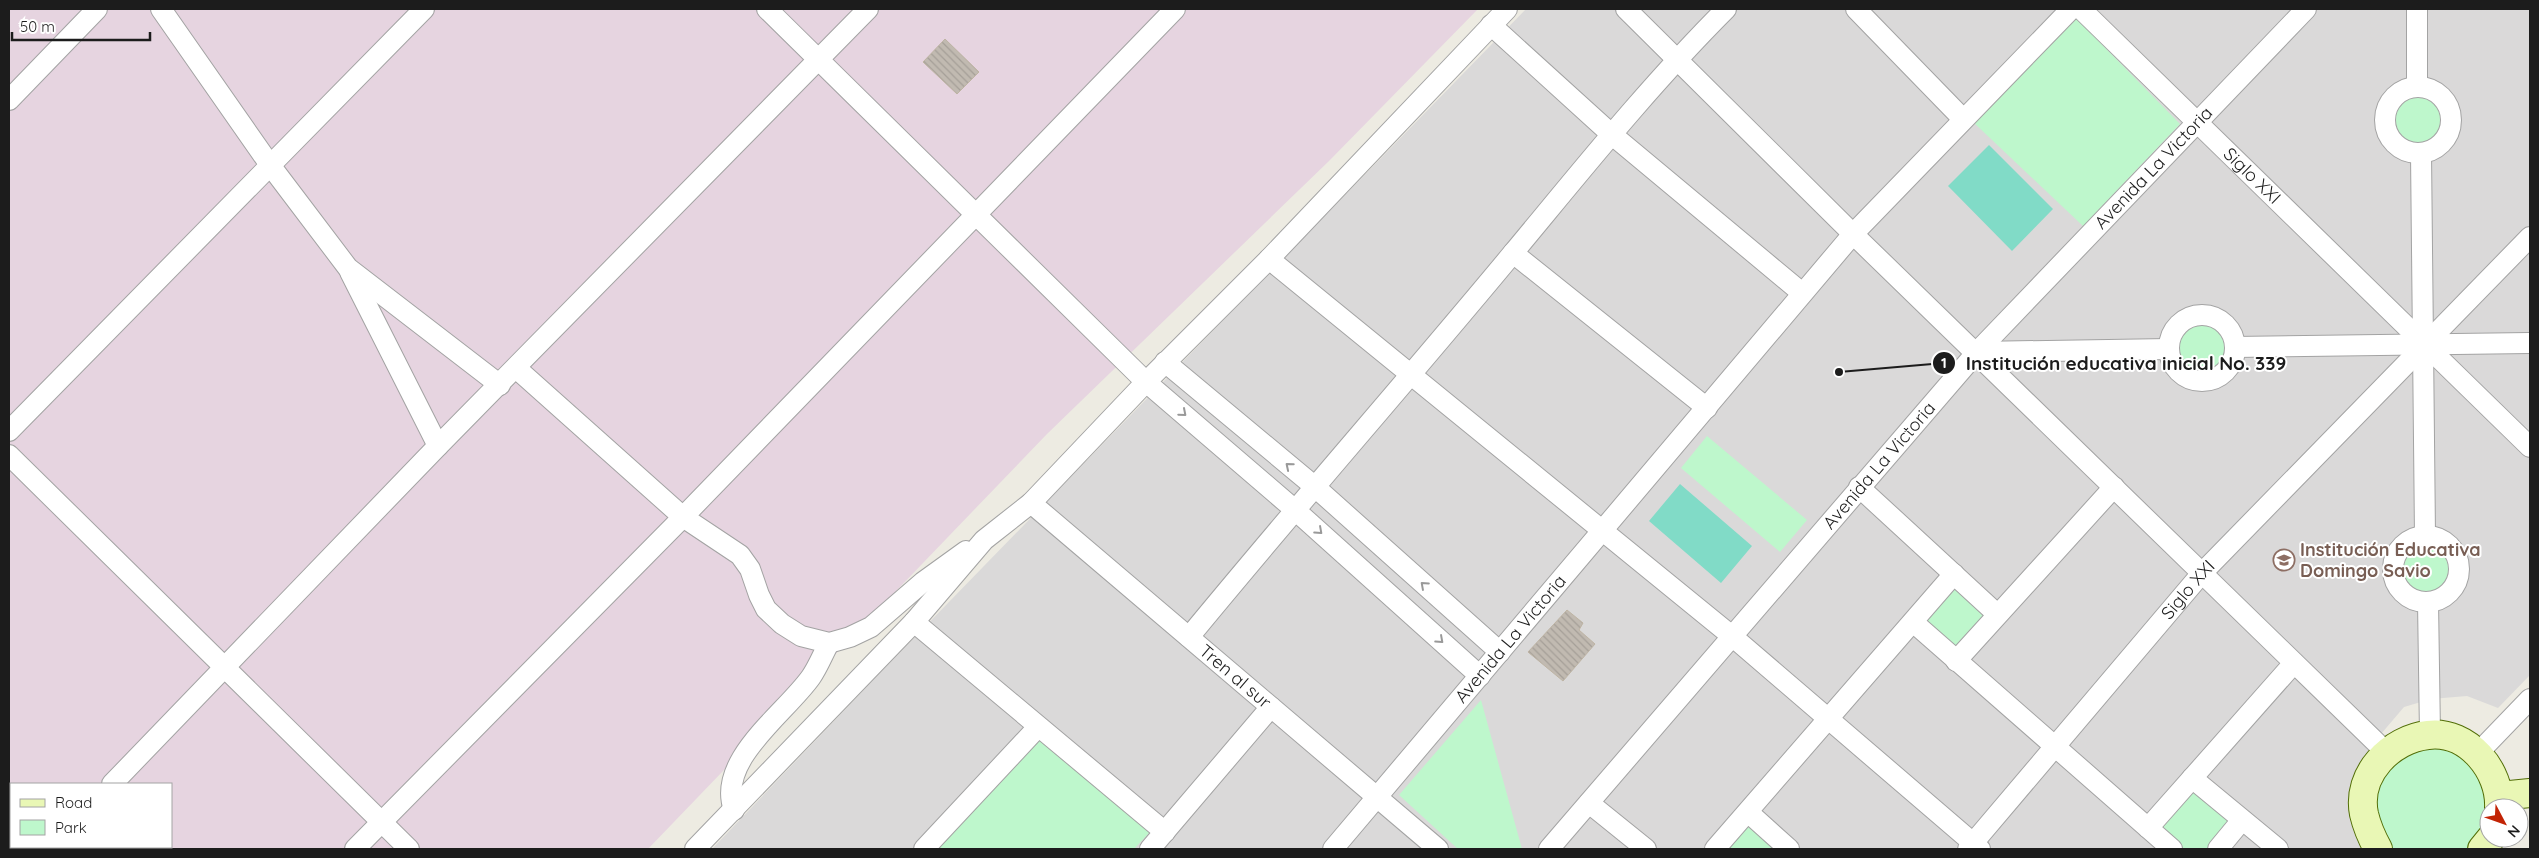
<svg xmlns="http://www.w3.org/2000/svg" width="2539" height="858" font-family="Quicksand,sans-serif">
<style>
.residential{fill:#dad9d9}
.industrial{fill:#e6d4e0;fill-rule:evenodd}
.park{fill:#bef7cc}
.pitch{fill:#81dbc7}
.building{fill:url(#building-back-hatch);stroke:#beb4a4}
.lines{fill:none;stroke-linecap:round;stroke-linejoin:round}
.street-casing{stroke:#a3a3a3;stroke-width:22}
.secondary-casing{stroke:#526e07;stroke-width:30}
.street{stroke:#fff;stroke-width:20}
.secondary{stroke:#e9f7b5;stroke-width:28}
.oneway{stroke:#999}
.labels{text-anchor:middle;stroke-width:4;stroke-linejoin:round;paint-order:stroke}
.street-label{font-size:18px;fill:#1c1c1c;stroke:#fff}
.education-label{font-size:18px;font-weight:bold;fill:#785e54;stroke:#fff;text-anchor:start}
.leader{fill:none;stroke:#1c1c1c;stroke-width:2}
.callout-dot{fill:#1c1c1c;stroke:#fff;stroke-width:2}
.mark-label{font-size:15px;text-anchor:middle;font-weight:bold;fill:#fff}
.callout-label{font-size:19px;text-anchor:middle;font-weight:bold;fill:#1c1c1c;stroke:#fff;stroke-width:4;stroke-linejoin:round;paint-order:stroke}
</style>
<defs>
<pattern id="building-back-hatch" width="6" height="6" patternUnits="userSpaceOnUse" patternTransform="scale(1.25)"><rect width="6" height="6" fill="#c1bab1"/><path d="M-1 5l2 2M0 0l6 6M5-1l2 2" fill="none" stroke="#a59f98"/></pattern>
</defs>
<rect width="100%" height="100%" fill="#edebe2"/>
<path class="residential" d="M1526,9h1004v666l-32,33 -31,-12 -36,3 -27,8 -23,27 -6,115h-1663l165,-173z"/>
<path class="industrial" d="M9,9h1469l-149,152 -282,273 -399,415h-639zM11,784h160v63h-160z"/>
<path class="park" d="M2075,17l105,107 -97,102 -111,-105z
M2393 122a25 25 0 1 1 50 0a25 25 0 1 1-50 0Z
M2178 349a25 25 0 1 1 50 0a25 25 0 1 1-50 0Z
M1707,436l100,84 -27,32 -99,-84z
M2401 572a25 25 0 1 1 50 0a25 25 0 1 1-50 0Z
M1953,584l36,31 -33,39 -37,-32z
M1481,700l41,149h-64l-59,-54z
M1039,736l111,96 -16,17h-202z
M2450,747l37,32c2,32 7,44 -14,70h-84l-18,-57 31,-41z
M2192,789l38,34 -23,26h-28l-22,-20z
M1750,823l32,26h-55z"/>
<path class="pitch" d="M1989,145l64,64 -41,42 -64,-65z
M1680,484l72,62 -31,37 -72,-62z"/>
<path class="building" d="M945,39l34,33 -22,22 -34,-32z
M1567,610l16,13 -4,7 16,14 -32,37 -35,-29z"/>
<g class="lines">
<g class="street-casing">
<g id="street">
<path d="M161,9l109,156 78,103 152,117"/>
<path d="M767,9l379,373 148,127 186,167"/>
<path d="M1626,9l227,225 533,518"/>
<path d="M1856,9l107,110"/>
<path id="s1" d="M2081,9l449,438"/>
<path d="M1491,25l119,108 192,160"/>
<path d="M2417,87v-78"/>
<circle cx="2418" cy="120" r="33"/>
<path d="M9,100l88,-91"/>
<path d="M2421,153l4,383"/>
<path d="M1513,253l194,155"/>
<path d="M1269,259l464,378 247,212"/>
<path d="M350,272l88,174"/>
<circle cx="2202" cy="348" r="33"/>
<path d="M2235,347l295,-4"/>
<path d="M1977,352l192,-3"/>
<path d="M1165,362l149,124 186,166"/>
<path d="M516,368l167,149 57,38 10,14 9,26 7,14 16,15 19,12 28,7 21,-6 21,-10 52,-45 43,-31"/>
<path d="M9,431l415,-422"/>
<path d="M9,455l400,394"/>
<path d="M1859,487l138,127"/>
<path id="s2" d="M1031,503l407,346"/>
<circle cx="2426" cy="569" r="33"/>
<path d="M2428,602l2,132"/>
<path d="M914,622l251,210"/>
<path d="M1913,622l259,227"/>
<path d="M1189,637c106,-129 217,-255 324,-384 69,-83 136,-167 213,-244"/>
<path d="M1956,661l158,-174"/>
<path d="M2478,753l52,-54"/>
<path d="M2192,778l86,71"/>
<path d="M112,784l326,-338 430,-437"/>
<path d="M1589,803l57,46"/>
<path d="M734,810c-18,-50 51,-96 77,-133 7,-10 12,-23 18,-34"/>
<path d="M1749,813l40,36"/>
<path d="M2148,828l146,-165"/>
<path d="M49,849l3,-2"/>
<path d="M355,849l328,-332 492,-508"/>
<path d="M695,849l219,-227 70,-82 47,-37 115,-121 123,-123 238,-250"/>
<path d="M924,849l114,-122"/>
<path d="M1150,849l121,-142"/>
<path id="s3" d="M1333,849l520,-615 218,-225"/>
<path id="s4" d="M1549,849l428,-497 329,-343"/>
<path d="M1715,849l239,-275"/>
<path id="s5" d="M1968,849l234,-276 328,-336"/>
<path d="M2218,849l24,-29"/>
</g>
</g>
<g class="secondary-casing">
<path id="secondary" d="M2500,796l30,-3
M2378,849c-6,-11 -11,-22 -14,-35 -8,-40 27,-75 64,-79 40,-5 73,36 71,73
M2482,849l9,-11"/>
</g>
<use href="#street" class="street"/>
<use href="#secondary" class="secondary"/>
</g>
<defs><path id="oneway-chevron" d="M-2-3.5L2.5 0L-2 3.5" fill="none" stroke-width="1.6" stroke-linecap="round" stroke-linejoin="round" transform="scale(1.25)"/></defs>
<g class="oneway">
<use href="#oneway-chevron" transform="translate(1183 413) rotate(41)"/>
<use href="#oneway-chevron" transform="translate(1289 466) rotate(-140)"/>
<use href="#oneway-chevron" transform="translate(1319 531) rotate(42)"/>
<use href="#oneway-chevron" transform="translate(1424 585) rotate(-138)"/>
<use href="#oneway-chevron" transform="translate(1440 640) rotate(42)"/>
</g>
<defs>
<g id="school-ring" transform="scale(1.125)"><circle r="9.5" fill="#fff" stroke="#8d6e63" stroke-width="1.5"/><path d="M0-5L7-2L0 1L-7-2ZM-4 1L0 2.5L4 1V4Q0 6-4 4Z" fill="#8d6e63"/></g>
</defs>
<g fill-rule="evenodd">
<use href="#school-ring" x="2284" y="560"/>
</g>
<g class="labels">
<g class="street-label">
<text dy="6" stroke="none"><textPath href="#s4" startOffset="911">Avenida La Victoria</textPath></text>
<text dy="6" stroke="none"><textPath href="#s1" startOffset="239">Siglo XXI</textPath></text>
<text dy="6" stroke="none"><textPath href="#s4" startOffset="506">Avenida La Victoria</textPath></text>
<text dy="6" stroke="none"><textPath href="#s5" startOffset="340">Siglo XXI</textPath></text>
<text dy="6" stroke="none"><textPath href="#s3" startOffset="275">Avenida La Victoria</textPath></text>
<text dy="6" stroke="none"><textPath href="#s2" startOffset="268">Tren al sur</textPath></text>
</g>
<g class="education-label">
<text x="2300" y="556">Institución Educativa<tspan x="2300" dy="21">Domingo Savio</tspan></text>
</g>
</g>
<path class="leader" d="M1839 372L1944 363"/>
<g class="callout-dot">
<circle cx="1839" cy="372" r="5"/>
<circle cx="1944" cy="363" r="12"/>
</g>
<g class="mark-label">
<text x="1944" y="368">1</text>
</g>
<g class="callout-label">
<text x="2126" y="370">Institución educativa inicial No. 339</text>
</g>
<rect width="2539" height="858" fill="none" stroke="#1c1c1c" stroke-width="20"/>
<rect x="10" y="783" width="162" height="65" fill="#ffffff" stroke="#a4a4a4"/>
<rect x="20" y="799" width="25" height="8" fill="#e9f7b5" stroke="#a4a4a4"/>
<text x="55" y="808" font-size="15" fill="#1c1c1c">Road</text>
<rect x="20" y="820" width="25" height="15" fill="#bef7cc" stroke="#a4a4a4"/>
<text x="55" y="833" font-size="15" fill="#1c1c1c">Park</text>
<g transform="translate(2504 823) rotate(131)"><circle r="24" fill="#ffffff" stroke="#a4a4a4"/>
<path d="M0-4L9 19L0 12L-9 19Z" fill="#c22405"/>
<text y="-8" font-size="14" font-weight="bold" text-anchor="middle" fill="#1c1c1c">N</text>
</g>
<path d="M12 32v8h138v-8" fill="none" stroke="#1c1c1c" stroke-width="2.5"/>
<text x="20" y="32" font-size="15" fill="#1c1c1c" stroke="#ffffff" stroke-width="4" paint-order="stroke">50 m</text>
</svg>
